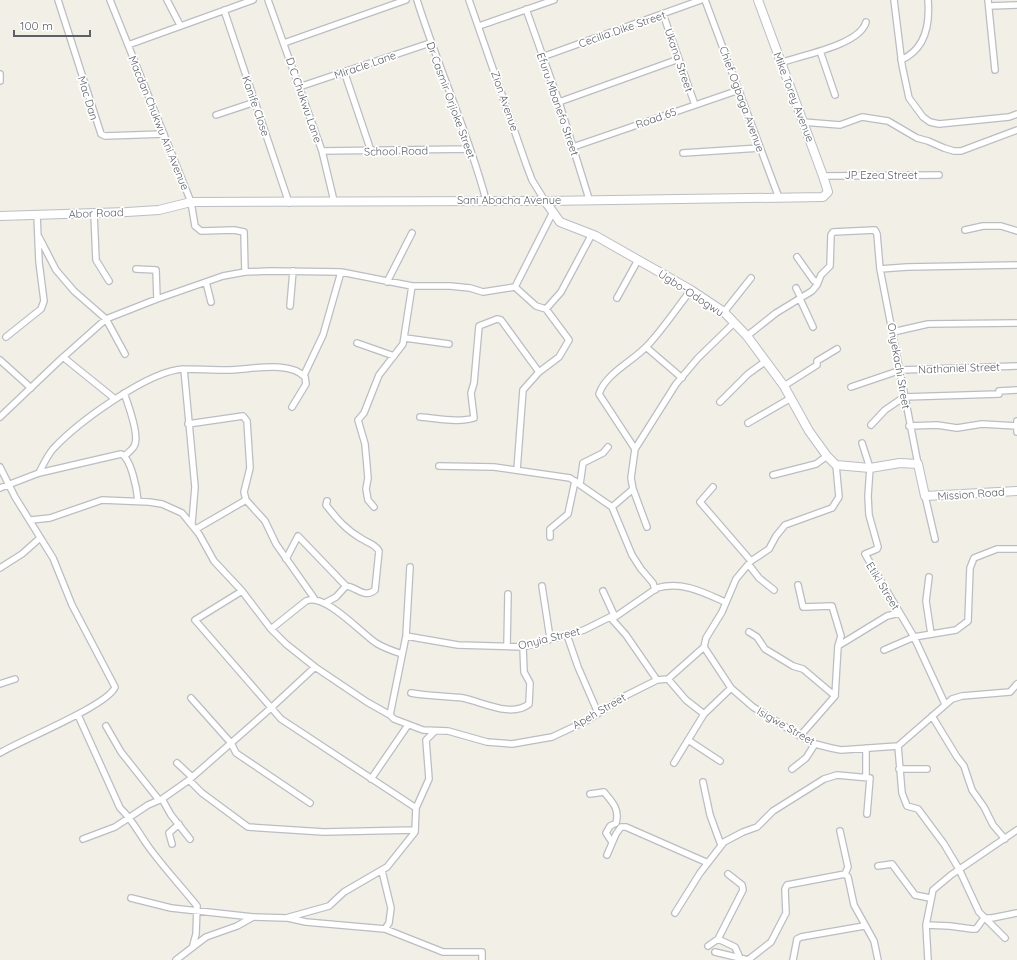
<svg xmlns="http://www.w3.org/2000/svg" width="1017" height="960" font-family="Quicksand,sans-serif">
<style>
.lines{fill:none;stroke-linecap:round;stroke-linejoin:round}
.street-casing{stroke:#babdc2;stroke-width:8}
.secondary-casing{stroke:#bbbec5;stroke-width:10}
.street{stroke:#fff;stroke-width:5.5}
.secondary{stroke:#fff;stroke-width:8}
.labels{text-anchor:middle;stroke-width:3.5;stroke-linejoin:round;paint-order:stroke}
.street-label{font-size:11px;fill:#5d6167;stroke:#fff}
</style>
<rect width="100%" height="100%" fill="#f1efe6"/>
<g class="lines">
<g class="street-casing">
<path id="street" d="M58,0l43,134 4,2 59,-2
M110,0l81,202 4,24 6,5 33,-1 10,2 1,40
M167,0l13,25
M268,0l54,151 12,50
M417,0c21,67 51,132 69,200
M469,0l57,164 6,16 13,21
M705,0l74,198
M894,0l8,65 7,33 14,19 7,5 9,2 70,-7 8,-3
M988,0l7,70
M989,6l28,-1
M526,9l33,93 30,97
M224,10l65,193
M663,14l32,91
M479,26l75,-26
M284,43l122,-43
M128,45l125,-45
M820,51l15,44
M542,57l159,-57
M901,60c25,-11 29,-36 27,-60
M780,63c22,-8 80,-18 86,-41
M344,71l27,80
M0,74v7
M299,87l131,-44
M559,102l120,-43
M216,115l39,-13
M803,122l37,3 22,-8 26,4 29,17 11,3 16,7 10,3h7l56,-21
M573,147l166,-57
M322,151l147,-2
M683,153l77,-5
M823,176l116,-1
M94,214l2,46 13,21
M965,230l18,-4h18l16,5
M39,237l17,33 18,21 32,28 19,35
M797,257l17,24h4
M136,269l20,1 1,29
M880,269l27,-2 110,-2
M206,282l5,20
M387,282l25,-49
M515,287l21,19 10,3 23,31 -10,17 -20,15 -16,18 -6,80
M796,288l5,10
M617,298l21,-38
M800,299l13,28
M290,306l3,-35
M546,309l15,-17 31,-58
M724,312l27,-34
M893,332l35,-8 89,-1
M747,336l29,-23 36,-22 5,-6 4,-10 9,-9 1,-31 2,-3 42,-2 2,4 3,35 38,195
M6,337l35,-28 3,-8 -5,-39 -2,-47
M405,338l44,6
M357,343l37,13
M646,347l36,31
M63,357l52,42
M0,360l31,28
M184,369c14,0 27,1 40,1 22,1 64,-11 81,7l1,7 -14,23
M304,375l19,-40 18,-63
M784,386l33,-21v-4l20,-12
M851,387l50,-17 116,-4
M124,393c4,11 15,40 11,51 -1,5 -7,8 -10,12
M720,402l28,-28 18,-13
M0,417l60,-57 46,-41 51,-20 66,-23 22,-4 25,-1 71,1 71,14h38l20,2 13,4 32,-5 38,-75
M420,417c17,1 38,6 54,1l-3,-25 3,-10 5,-57 18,-7 4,1 38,52
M1017,421v11
M748,423l43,-25
M188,424l55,-8 4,5 3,47 -6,24 2,8 19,21 11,23 38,54
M871,425l14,-15 19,-13 95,-3v-3l18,-1
M909,426l28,-1 20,3 25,-4 35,2
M862,443l8,25 -2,28 1,19 9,32 -1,2 -12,5 49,83 31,67
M635,449l41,-65 22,-26 36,-35
M439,466l55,1 76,11 42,29 20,48 9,14 12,14 2,7
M0,467l15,30 38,61 19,47 43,82c-6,18 -94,53 -115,66
M39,473c4,-8 8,-17 14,-24 24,-26 96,-79 131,-80l11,118 -3,36
M773,475l43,-11 11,-8
M580,484l3,-21 20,-10 5,-6
M713,487l-13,15 51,59
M0,488l39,-15 82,-19c10,4 16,35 17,47
M633,489l14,38
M925,496l10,43
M327,501l-1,4c11,14 20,25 36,34 6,4 13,5 17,12l-4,39c-11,9 -18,-3 -29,-4
M374,507l-6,-7 -2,-11 2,-11 -3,-34 -7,-24 6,-7 15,-38 24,-31 9,-58
M612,507l21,-18 -2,-11 4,-29 -36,-55c7,-21 33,-32 48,-48 16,-17 29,-37 44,-56
M31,520l19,-2 52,-18 47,2 13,2 20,9 17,21 15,27 28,30 29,38 15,15 29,23 52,35 23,13 4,4 29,11 25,1 39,11 25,2 40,-7 34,-16 41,-26 30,-15 11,-1 36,-32
M196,529l50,-29
M550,537v-8l18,-15 7,-33
M286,559l12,-23 48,50 -10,11 -11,6
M749,565l10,13 15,12
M0,568l22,-14 18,-16
M929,577l-3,24 5,33
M798,585l5,22 29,-1 9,30 -3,10 -3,50 -35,40
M542,586l8,52
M603,591l12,26
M610,617l16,18 31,45
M271,629l35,-28c18,-9 55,32 70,42 8,5 17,8 26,11
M749,632l8,5 8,12 28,17 10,3 32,27
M567,635l11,32 20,46
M406,636l52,9 65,2 61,-17 26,-13h5l42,-29c25,-7 46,4 68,14
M507,646l1,-52
M838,646l49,-30 12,-3
M704,647l27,41 22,19 47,29 15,8 16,4 10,2 57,-4 54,-47 10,-3 48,-4 7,-8
M704,647l2,-9 16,-26 14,-33 15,-18 18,-12 7,-13 9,-11 47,-17 7,-11 -3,-32
M884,650l30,-13 42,-7 12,-9 2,-53 4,-10 23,-9h20
M668,679l18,21 18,14
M0,684l15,-5
M411,693c17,3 35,3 52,5 20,4 48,20 66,6l1,-21 -6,-11 -1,-25
M191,698l40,45 5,10 74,50
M78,715l42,93c12,11 18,24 28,38 15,21 33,40 49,60l-1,28 -3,11
M390,715l16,-79 4,-69
M932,716l25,41 7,9 8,24 12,17 9,18 12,14
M106,726l15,26 38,48
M688,740l32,21
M898,746l4,47 5,13 11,3 26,35 15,25 20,43 26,26
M177,763l15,14
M674,763l30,-49 27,-26
M792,769l14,-11 9,-14
M899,769h28
M866,777v-29
M371,779l37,-54
M189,780l13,13 46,34 76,5 91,-2
M703,782l7,33 11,30
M590,794l14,-2c8,10 16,17 12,31l-6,3 -4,7 6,9
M162,799l9,16 19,24
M416,808l13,-29 -3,-39 9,-9
M840,831l8,36 -3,7
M83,839l32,-12 33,-22 14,-6 27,-19 83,-73 43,-40
M172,844l-3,-11 10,-9
M607,855l9,-21 5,-7h5l82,36
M878,866l14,-2 23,31 15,3
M382,871l9,37 -2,15 -4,6
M845,874l3,3 6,28 20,36 4,19
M131,898l40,10 82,9
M675,913l25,-40 24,-31 19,-10 14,-5 16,-16 51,-32 13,-4 33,3 -3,36
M288,918l18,4 79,7 58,23h39v8
M926,925l24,1 22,3h4l8,-11h8l25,-5
M718,939l17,8 5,11
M708,946l10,-7 25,-49 -1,-5 -14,-11
M715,952l33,8
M176,960l30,-23 31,-11 16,-9 33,1 43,-12 15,-14 43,-25 28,-35 1,-24 -135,-89 -86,-99 47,-29
M748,960l23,-18 15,-29 -1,-24 2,-4 58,-11
M793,960l4,-21 4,-2 63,-11
M928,960l-2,-35 7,-35 18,-15 66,-45"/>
</g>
<g class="secondary-casing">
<path id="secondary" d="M545,201l15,21 36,14 95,54 33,22 23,24 37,50 25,45 18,25 9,9 34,3 30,-5 18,1 7,32 92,-5
M0,216l127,-4 32,-2 32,-8 354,-1 278,-4 5,-5 -5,-16 -65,-176"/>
</g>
<use href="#street" class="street"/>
<use href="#secondary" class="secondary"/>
</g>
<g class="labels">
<g class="street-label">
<text transform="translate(622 29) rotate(-19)" y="4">Cecilia Dike Street</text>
<text transform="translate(679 60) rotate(71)" y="4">Ukana Street</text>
<text transform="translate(365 65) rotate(-19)" y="4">Miracle Lane</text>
<text transform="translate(794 97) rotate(69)" y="4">Mike Torey Avenue</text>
<text transform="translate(88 98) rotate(73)" y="4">Mac Dan</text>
<text transform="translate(742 99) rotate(70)" y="4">Chief Ogbaga Avenue</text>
<text transform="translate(304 100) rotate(71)" y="4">D C Chukwu Lane</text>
<text transform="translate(451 100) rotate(70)" y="4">Dr Casmir Orjioke Street</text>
<text transform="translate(505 101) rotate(71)" y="4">Zion Avenue</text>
<text transform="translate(558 104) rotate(71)" y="4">Efuru Mbanefo Street</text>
<text transform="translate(256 106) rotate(71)" y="4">Kanife Close</text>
<text transform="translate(656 118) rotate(-19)" y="4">Road 65</text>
<text transform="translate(159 123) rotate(68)" y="4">Macdan Chukwu Ani Avenue</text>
<text transform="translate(396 151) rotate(-1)" y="4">School Road</text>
<text x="881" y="179">JP Ezea Street</text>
<text x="509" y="204">Sani Abacha Avenue</text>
<text transform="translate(96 213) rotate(-2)" y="4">Abor Road</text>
<text transform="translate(691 293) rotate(33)" y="4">Ugbo-Odogwu</text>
<text transform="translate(899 366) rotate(80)" y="4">Onyekachi Street</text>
<text transform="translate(959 368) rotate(-2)" y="4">Nathaniel Street</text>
<text transform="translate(971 494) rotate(-4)" y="4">Mission Road</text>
<text transform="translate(883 586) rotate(59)" y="4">Etiki Street</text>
<text transform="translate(549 638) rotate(-14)" y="4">Onyia Street</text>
<text transform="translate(599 711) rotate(-30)" y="4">Apeh Street</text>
<text transform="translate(786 726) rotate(30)" y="4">Isigwe Street</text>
</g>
</g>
<path d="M14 30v6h76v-6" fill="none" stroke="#5d6167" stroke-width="2"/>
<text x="20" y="30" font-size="12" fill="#5d6167" stroke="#ffffff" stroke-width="3" paint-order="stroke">100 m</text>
</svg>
